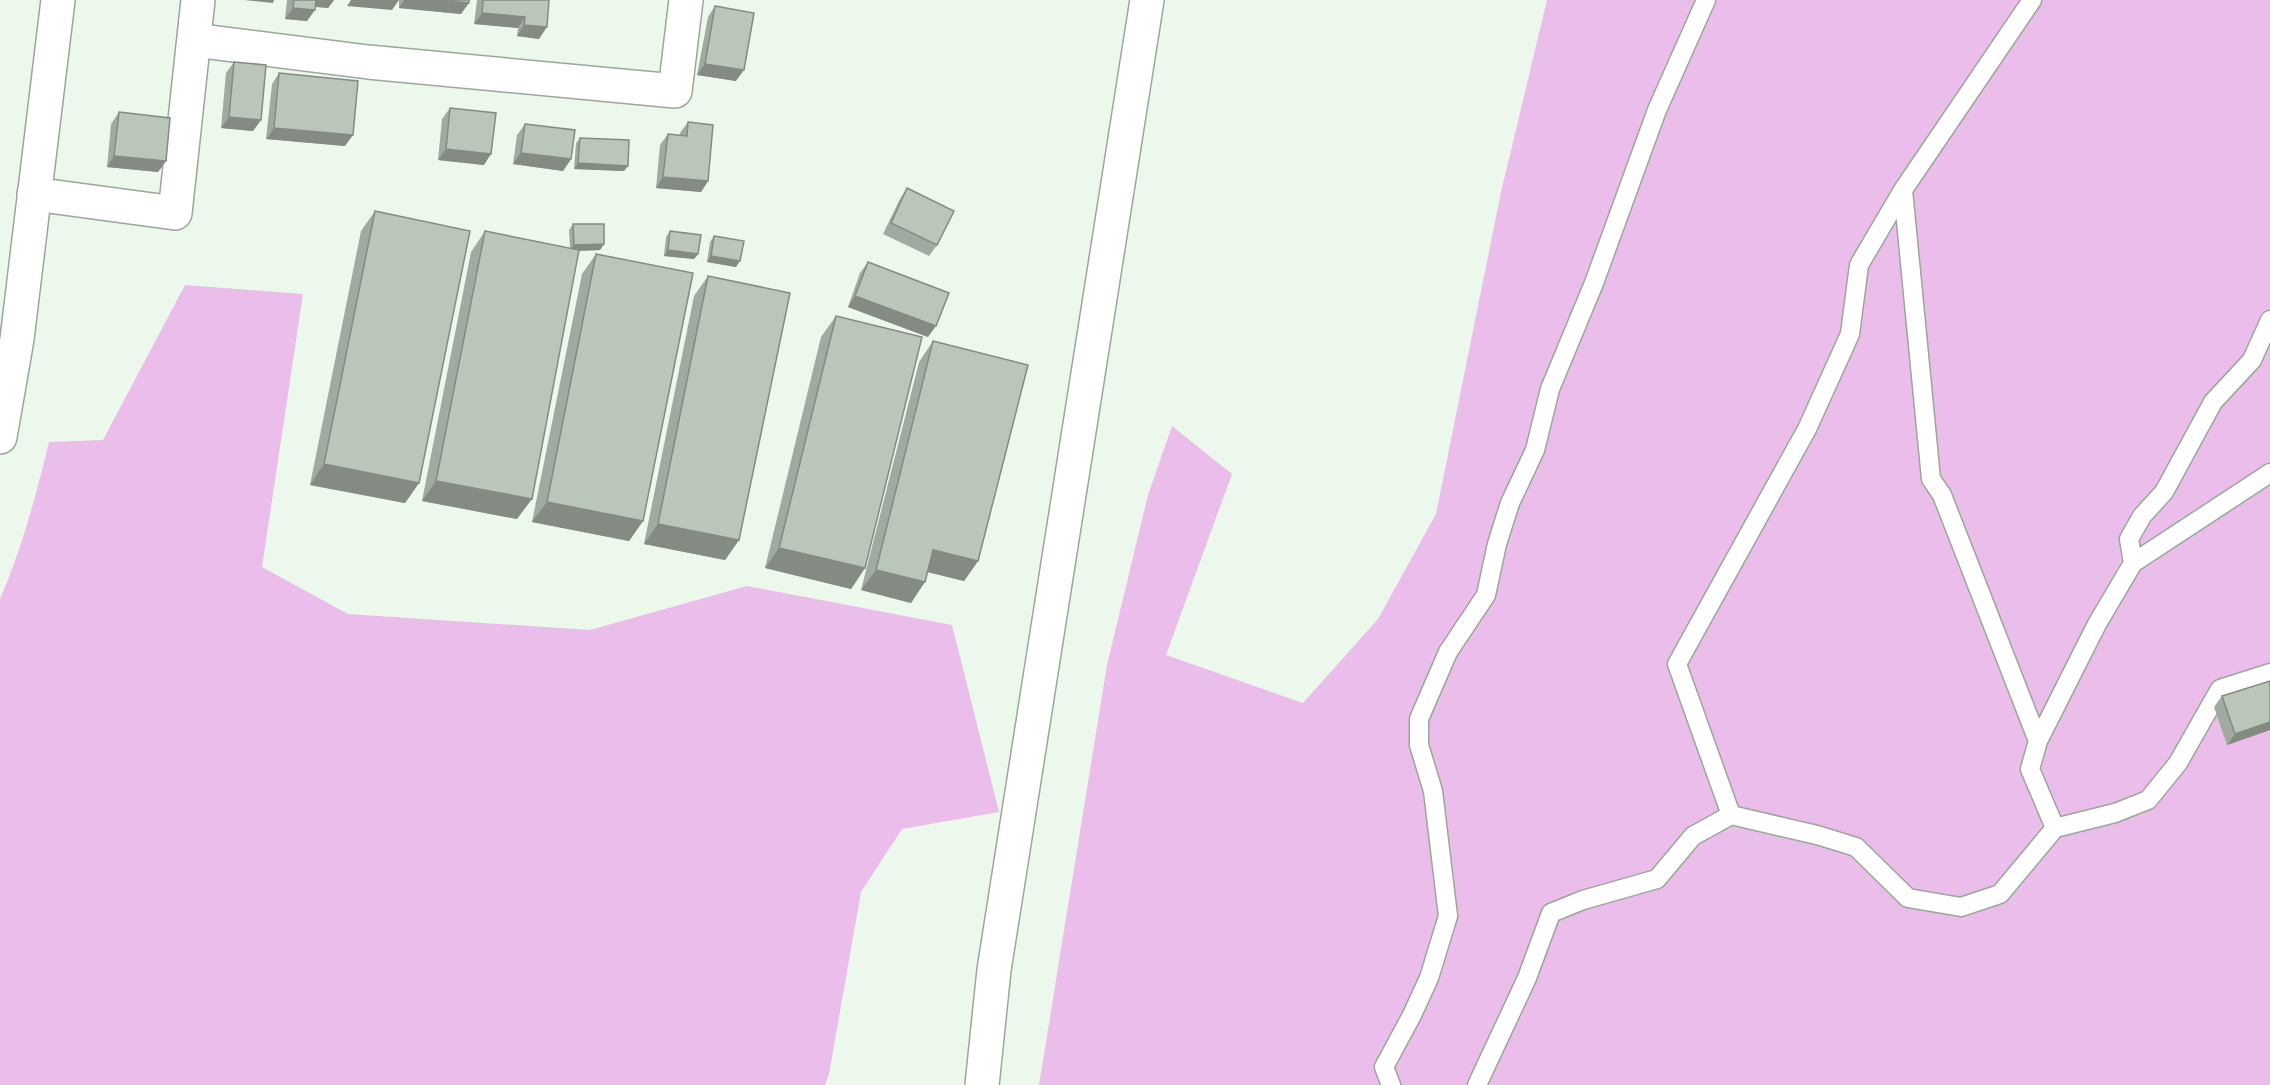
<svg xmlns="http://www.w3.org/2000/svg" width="2270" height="1085" font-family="Inter,sans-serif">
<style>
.green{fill:#ebbdea}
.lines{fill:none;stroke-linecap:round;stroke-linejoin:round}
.lane-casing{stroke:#9ca69b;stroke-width:21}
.street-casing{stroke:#9ca69b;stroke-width:36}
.secondary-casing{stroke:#9ca69b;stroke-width:36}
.lane{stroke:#fff;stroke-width:18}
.street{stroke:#fff;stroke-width:33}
.secondary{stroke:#fff;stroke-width:33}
.wall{fill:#a1aaa0}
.shaded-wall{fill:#838b82}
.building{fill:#bbc6ba;stroke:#838b82;stroke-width:1.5}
</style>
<rect width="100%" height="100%" fill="#edf8ec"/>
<path class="green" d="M1547,0h723v1085h-1231l68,-420 41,-170 24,-69 60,48 -66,181 137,48 75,-84 58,-105 65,-322z
M185,285l118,9 -41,273 86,47 242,16 157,-44 205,39 47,187 -97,17 -41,63 -32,182 -4,11h-825v-486c22,-51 36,-103 49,-157l54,-2z"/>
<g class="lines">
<g class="lane-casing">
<path id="lane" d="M2032,0l-129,190 -44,75 -9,69 -43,95 -130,235 54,151 86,20 39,12 52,51 53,9 39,-13 55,-66 -25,-59 8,-28
M1903,190l28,289 11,16 96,246 59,-117 36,-61 -4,-24 13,-23 22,-24 49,-90 39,-42 18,-40
M2133,563l137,-90
M2055,828l60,-15 33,-13 30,-37 42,-74 50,-16
M1391,1085l-7,-18 28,-52 17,-37 19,-62 -15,-125 -14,-46v-26l29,-67 38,-57 11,-51 13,-41 25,-53 15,-61 44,-106 63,-173 49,-110
M1477,1085l50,-107 24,-65 32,-13 74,-21 36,-43 38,-21"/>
</g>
<g class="street-casing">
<path id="street" d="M194,40l174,22 307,29 11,-91
M34,194l141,19 23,-213
M982,1085l12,-115 153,-970"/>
</g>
<g class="secondary-casing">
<path id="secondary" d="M0,437l17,-98 41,-339"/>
</g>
<use href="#lane" class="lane"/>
<use href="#street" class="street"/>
<use href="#secondary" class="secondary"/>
</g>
<path class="wall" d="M287,0h47l-6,8 -13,-1 -8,14 -22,-2z
M399,0h70l-8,14 -62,-6z
M477,0h72l-10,39 -22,-3 1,-8 -44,-4z
M715,6l21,75 -39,-6 11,-58z
M234,62l19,69 -32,-3 5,-55z
M279,73l66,73 -79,-7 6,-55z
M450,108l34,57 -46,-5 4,-41z
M119,112l47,49 -8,11 -51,-5 4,-43z
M688,122l20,59 -7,11 -45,-4 4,-43 8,-11 12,1v-2z
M525,124l46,35 -8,12 -50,-7 4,-29z
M580,138l44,33 -50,-2 2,-26z
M907,188l30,57 -8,11 -46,-22 17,-35z
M375,211l44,272 -14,20 -95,-18 51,-254z
M573,224l31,20 -4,6 -21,1 -62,268 -95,-18 49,-249 14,-21 85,17 -1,-18z
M670,231l28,23 -4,5 -30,-3 2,-19z
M714,236l22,31 -29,-5 3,-20z
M596,254l47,267 -14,20 -97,-19 50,-248z
M868,262l60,75 -80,-30 12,-34z
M708,276l31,264 -14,20 -81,-16 50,-248z
M836,316l29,252 -14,21 -86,-21 56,-231z
M933,341l45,220 -14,20 -36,-9 -17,31 -50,-13 58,-228z
M2222,696l48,34 -43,15 -13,-38z"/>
<path class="shaded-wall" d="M244,0h30l-1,3z
M313,0h21l-6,8 -19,-2z
M351,0h48l-7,10 -45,-4z
M404,0h32l33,3 -8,11 -62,-6z
M293,8l22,2 -8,11 -22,-2z
M482,13l43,4 -7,11 -44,-4z
M524,25l23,2 -8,12 -22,-3z
M705,64l39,6 -8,11 -39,-6z
M229,117l32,3 -8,11 -32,-3z
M274,128l79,7 -8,11 -79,-7z
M446,149l45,5 -7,11 -46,-5z
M521,153l50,6 -8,12 -50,-7z
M114,156l52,5 -8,11 -51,-5z
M578,163l50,3 -4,5 -50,-2z
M663,177l45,4 -7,11 -45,-4z
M604,244l-4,6 -30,1 4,-6z
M668,250l30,4 -4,5 -30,-3z
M711,256l29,5 -4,6 -29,-5z
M855,296l81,30 -8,11 -80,-30z
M324,464l95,19 -14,20 -95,-18z
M436,481l96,18 -15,20 -95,-18z
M547,502l96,19 -14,20 -97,-19z
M658,524l81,16 -14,20 -81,-16z
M779,548l86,20 -14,21 -86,-21z
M933,550l45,11 -14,20 -45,-11z
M876,570l49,12 -14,21 -50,-13z
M2270,722v8l-43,15 8,-11z"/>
<path class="building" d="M294,0h22l-1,10 -22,-2z
M436,0h33v3z
M483,0h66l-2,27 -23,-2 1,-8 -43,-4z
M715,6l39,7 -10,57 -39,-6z
M234,62l32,3 -5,55 -32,-3z
M279,73l79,8 -5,54 -79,-7z
M450,108l46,5 -5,41 -45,-5z
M119,112l51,6 -4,43 -52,-5z
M688,122l25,3 -5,56 -45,-4 5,-43 19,2z
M525,124l50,6 -4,29 -50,-6z
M580,138l49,2 -1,26 -50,-3z
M907,188l47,23 -17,34 -46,-22z
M375,211l95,20 -51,252 -95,-19z
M573,224h31v20l-30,1z
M485,231l94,19 -47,249 -96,-18z
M670,231l31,4 -3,19 -30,-4z
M714,236l30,5 -4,20 -29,-5z
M596,254l97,19 -50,248 -96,-19z
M868,262l81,31 -13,33 -81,-30z
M708,276l82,17 -51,247 -81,-16z
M836,316l86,21 -57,231 -86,-20z
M933,341l95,24 -50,196 -45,-11 -8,32 -49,-12z
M2270,681v41l-35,12 -13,-38z"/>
</svg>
